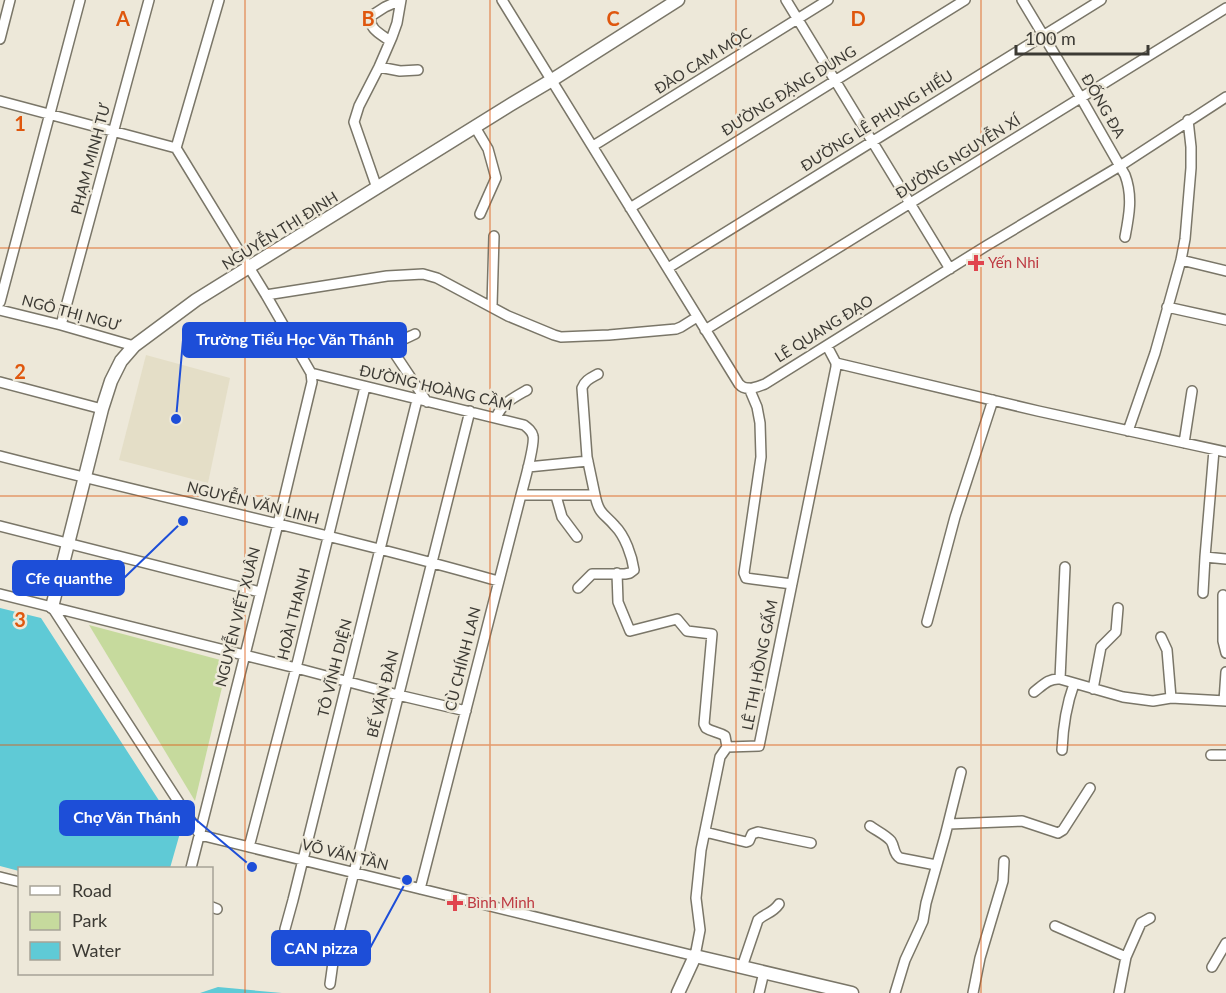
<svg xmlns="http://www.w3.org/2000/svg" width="1226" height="993" font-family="Lato,sans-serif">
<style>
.built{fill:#e4dec7}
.green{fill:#c6da9d}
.water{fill:#5fcad6}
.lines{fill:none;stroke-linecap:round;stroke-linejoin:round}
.street-casing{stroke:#7a7668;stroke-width:12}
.secondary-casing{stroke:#7a7668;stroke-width:15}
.street{stroke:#fff;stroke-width:9}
.secondary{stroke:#fff;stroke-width:12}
.grid{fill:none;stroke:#df570e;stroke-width:1.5;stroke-opacity:0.55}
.health-dot{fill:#e0444e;stroke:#ede8d9;stroke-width:2}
.labels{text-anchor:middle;stroke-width:5;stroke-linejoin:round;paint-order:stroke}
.street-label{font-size:15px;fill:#3c3a34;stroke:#ede8d9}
.health-label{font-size:15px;fill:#be3a42;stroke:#ede8d9;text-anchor:start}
.grid-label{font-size:20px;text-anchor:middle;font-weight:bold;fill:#df570e;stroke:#ede8d9;stroke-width:5;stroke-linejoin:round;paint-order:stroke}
.leader{fill:none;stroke:#1d4ed8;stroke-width:2}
.callout-dot{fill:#1d4ed8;stroke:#ede8d9;stroke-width:2}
.callout{fill:#1d4ed8;stroke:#1d4ed8;stroke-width:2}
.callout-label{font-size:16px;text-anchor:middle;font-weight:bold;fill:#fff}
</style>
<rect width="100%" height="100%" fill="#ede8d9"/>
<path class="built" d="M146,355l84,23 -22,105 -89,-23z"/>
<path class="green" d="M89,625l139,37 -33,139z"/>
<path class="water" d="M0,608l41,10 139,215 -10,35h-150l-1,3 -19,-5z
M218,987l64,6h-82z"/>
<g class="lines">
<g class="street-casing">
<path id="street" d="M219,0l-43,148 90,147 45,78 213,52c4,3 8,6 9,11 2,8 -9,48 -12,59l-101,394
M502,0l237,384c7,8 17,3 26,0l221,-138 134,-80 106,-69
M786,0l164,269
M1022,0l59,98 44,77c8,21 4,41 0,62
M0,39l10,-39
M390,41c-9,-7 -22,-12 -19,-25l14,-9 16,-7
M379,67l21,4 18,-1
M0,101l176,47
M475,127l13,22 8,29 -16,36
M593,146l235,-146
M377,188l-23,-66 5,-16 20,-39 13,-30 5,-14 4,-23
M630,208l335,-208
M1181,260l45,11
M668,268l433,-268
M266,295l121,-19 36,-2 14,4 71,38 46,19 7,2 48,-2 67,-6 5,-2 16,-10
M0,302l80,-302
M492,306l2,-70
M1167,307l59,13
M0,310l61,15 73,21
M61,325l88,-325
M705,330l521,-322
M415,334c-8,4 -20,7 -22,17l34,51
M836,363l202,48 188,41
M0,382l102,27
M749,388l8,19 3,16 1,34 -17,116 2,5 7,1 39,5
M496,417c8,-15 17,-19 31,-27
M1128,431l27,-78 26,-93 4,-21 6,-71v-21l-3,-27
M1184,443l8,-52
M1214,450l-9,107 21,2
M0,456c166,43 333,78 498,125
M528,467l60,-6
M521,495h74l-8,-38 -5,-69c3,-8 9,-10 16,-14
M556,496l6,21 15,20
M0,526l260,66
M617,573l1,29 12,29 47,-12 10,12 25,3 -8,90 2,4c6,4 13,4 19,8l2,11
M578,588l14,-14h33l5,-1 4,-3c-2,-14 -9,-34 -19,-44 -11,-13 -16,-11 -20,-31
M1203,593l2,-36
M0,594l296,74 102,27 68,16
M1223,595v46l3,12
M52,607l148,228 495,121 5,-26 -4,-32 5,-48 19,-93 7,-10 32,-1 77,-379v-4l-9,-17
M927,622l28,-105 38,-117
M1161,637l6,13 4,48
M1060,679l5,-112
M1093,689l8,-42 15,-15 2,-24
M1034,692c9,-7 15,-14 26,-13l63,18 30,4 18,-3 55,3
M1224,701l2,-29
M1062,750c1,-24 4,-44 12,-66
M1211,755h15
M949,824l73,-3 36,12 5,-3 27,-42
M870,826c7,5 16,9 21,15 4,6 2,13 9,17l36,7
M705,832l41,10 3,-1 3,-7 6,-2 53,11
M249,847l47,-179 69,-281
M191,868l87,-344 34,-142 -1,-9
M0,877l20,5
M212,907l5,2
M1055,926l71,31 -7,36
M284,944l1,-15 8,-29 124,-500
M1126,957l15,-34 9,-5
M742,967l16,-47c7,-7 14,-6 21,-16
M1212,967l14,-24
M330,984l5,-36 135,-537
M759,993l5,-21
M895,993l10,-33 18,-39 3,-18 19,-67 16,-64
M973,993l7,-35 23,-77 1,-20"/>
</g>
<g class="secondary-casing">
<path id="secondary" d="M52,607l50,-198 9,-28 10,-20 13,-15 62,-46 314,-195 42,-25 126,-80
M678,993l17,-37 157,37"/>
</g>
<use href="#street" class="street"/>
<use href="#secondary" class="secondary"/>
</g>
<path class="grid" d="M245,0v993M490,0v993M736,0v993M981,0v993M0,248h1226M0,496h1226M0,745h1226"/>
<g class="health-dot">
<path d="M973 254h6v6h6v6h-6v6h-6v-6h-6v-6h6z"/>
<path d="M452 894h6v6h6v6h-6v6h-6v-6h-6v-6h6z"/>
</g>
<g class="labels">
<g class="street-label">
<text transform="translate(703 61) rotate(-32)" y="5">ĐÀO CAM MỘC</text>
<text transform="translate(789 91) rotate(-32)" y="5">ĐƯỜNG ĐẶNG DUNG</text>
<text transform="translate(1103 106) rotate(60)" y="5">ĐỐNG ĐA</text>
<text transform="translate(877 121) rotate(-32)" y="5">ĐƯỜNG LÊ PHỤNG HIỂU</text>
<text transform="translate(958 157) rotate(-32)" y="5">ĐƯỜNG NGUYỄN XÍ</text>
<text transform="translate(91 159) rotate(-75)" y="5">PHẠM MINH TƯ</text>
<text transform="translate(280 231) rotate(-32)" y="5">NGUYỄN THỊ ĐỊNH</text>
<text transform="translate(71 313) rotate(15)" y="5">NGÔ THỊ NGƯ</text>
<text transform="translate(824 329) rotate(-32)" y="5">LÊ QUANG ĐẠO</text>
<text transform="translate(436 388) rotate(13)" y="5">ĐƯỜNG HOÀNG CẦM</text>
<text transform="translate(253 503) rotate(14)" y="5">NGUYỄN VĂN LINH</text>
<text transform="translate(294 614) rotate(-76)" y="5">HOÀI THANH</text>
<text transform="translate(238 617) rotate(-76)" y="5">NGUYỄN VIẾT XUÂN</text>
<text transform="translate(463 659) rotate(-76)" y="5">CÙ CHÍNH LAN</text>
<text transform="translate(760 665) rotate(-79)" y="5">LÊ THỊ HỒNG GẤM</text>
<text transform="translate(335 668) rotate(-76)" y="5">TÔ VĨNH DIỆN</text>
<text transform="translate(383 694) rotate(-76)" y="5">BẾ VĂN ĐÀN</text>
<text transform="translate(345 855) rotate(14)" y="5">VÕ VĂN TẦN</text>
</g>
<g class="health-label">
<text x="988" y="268">Yến Nhi</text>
<text x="467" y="908">Bình Minh</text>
</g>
</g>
<g class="grid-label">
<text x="123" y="26">A</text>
<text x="368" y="26">B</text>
<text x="613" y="26">C</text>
<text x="858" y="26">D</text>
<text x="20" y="131">1</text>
<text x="20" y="379">2</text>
<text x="20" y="627">3</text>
</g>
<path class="leader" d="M176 419L183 340M183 521L124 578M252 867L194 818M407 880L370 948"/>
<g class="callout-dot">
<circle cx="176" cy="419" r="6"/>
<circle cx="183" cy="521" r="6"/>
<circle cx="252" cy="867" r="6"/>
<circle cx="407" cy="880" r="6"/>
</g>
<g class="callout">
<rect x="183" y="323" width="223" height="34" rx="6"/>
<rect x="13" y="561" width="111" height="34" rx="6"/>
<rect x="60" y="801" width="134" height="34" rx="6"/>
<rect x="272" y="931" width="98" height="34" rx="6"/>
</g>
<g class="callout-label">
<text x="295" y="345">Trường Tiểu Học Văn Thánh</text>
<text x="69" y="584">Cfe quanthe</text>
<text x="127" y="823">Chợ Văn Thánh</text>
<text x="321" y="954">CAN pizza</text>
</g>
<rect x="18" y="867" width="195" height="108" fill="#ede8d9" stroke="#a6a297" stroke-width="1.5"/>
<rect x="30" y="886" width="30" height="9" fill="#ffffff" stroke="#a6a297" stroke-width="1.5"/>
<text x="72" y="897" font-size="18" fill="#3c3a34">Road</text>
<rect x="30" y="912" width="30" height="18" fill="#c6da9d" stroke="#a6a297" stroke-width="1.5"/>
<text x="72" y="927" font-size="18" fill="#3c3a34">Park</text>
<rect x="30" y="942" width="30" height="18" fill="#5fcad6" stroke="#a6a297" stroke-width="1.5"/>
<text x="72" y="957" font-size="18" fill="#3c3a34">Water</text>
<path d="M1016 45v9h132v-9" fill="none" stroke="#3c3a34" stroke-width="3"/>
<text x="1025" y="45" font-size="18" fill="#3c3a34" stroke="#ede8d9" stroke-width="4.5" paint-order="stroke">100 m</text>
</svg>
